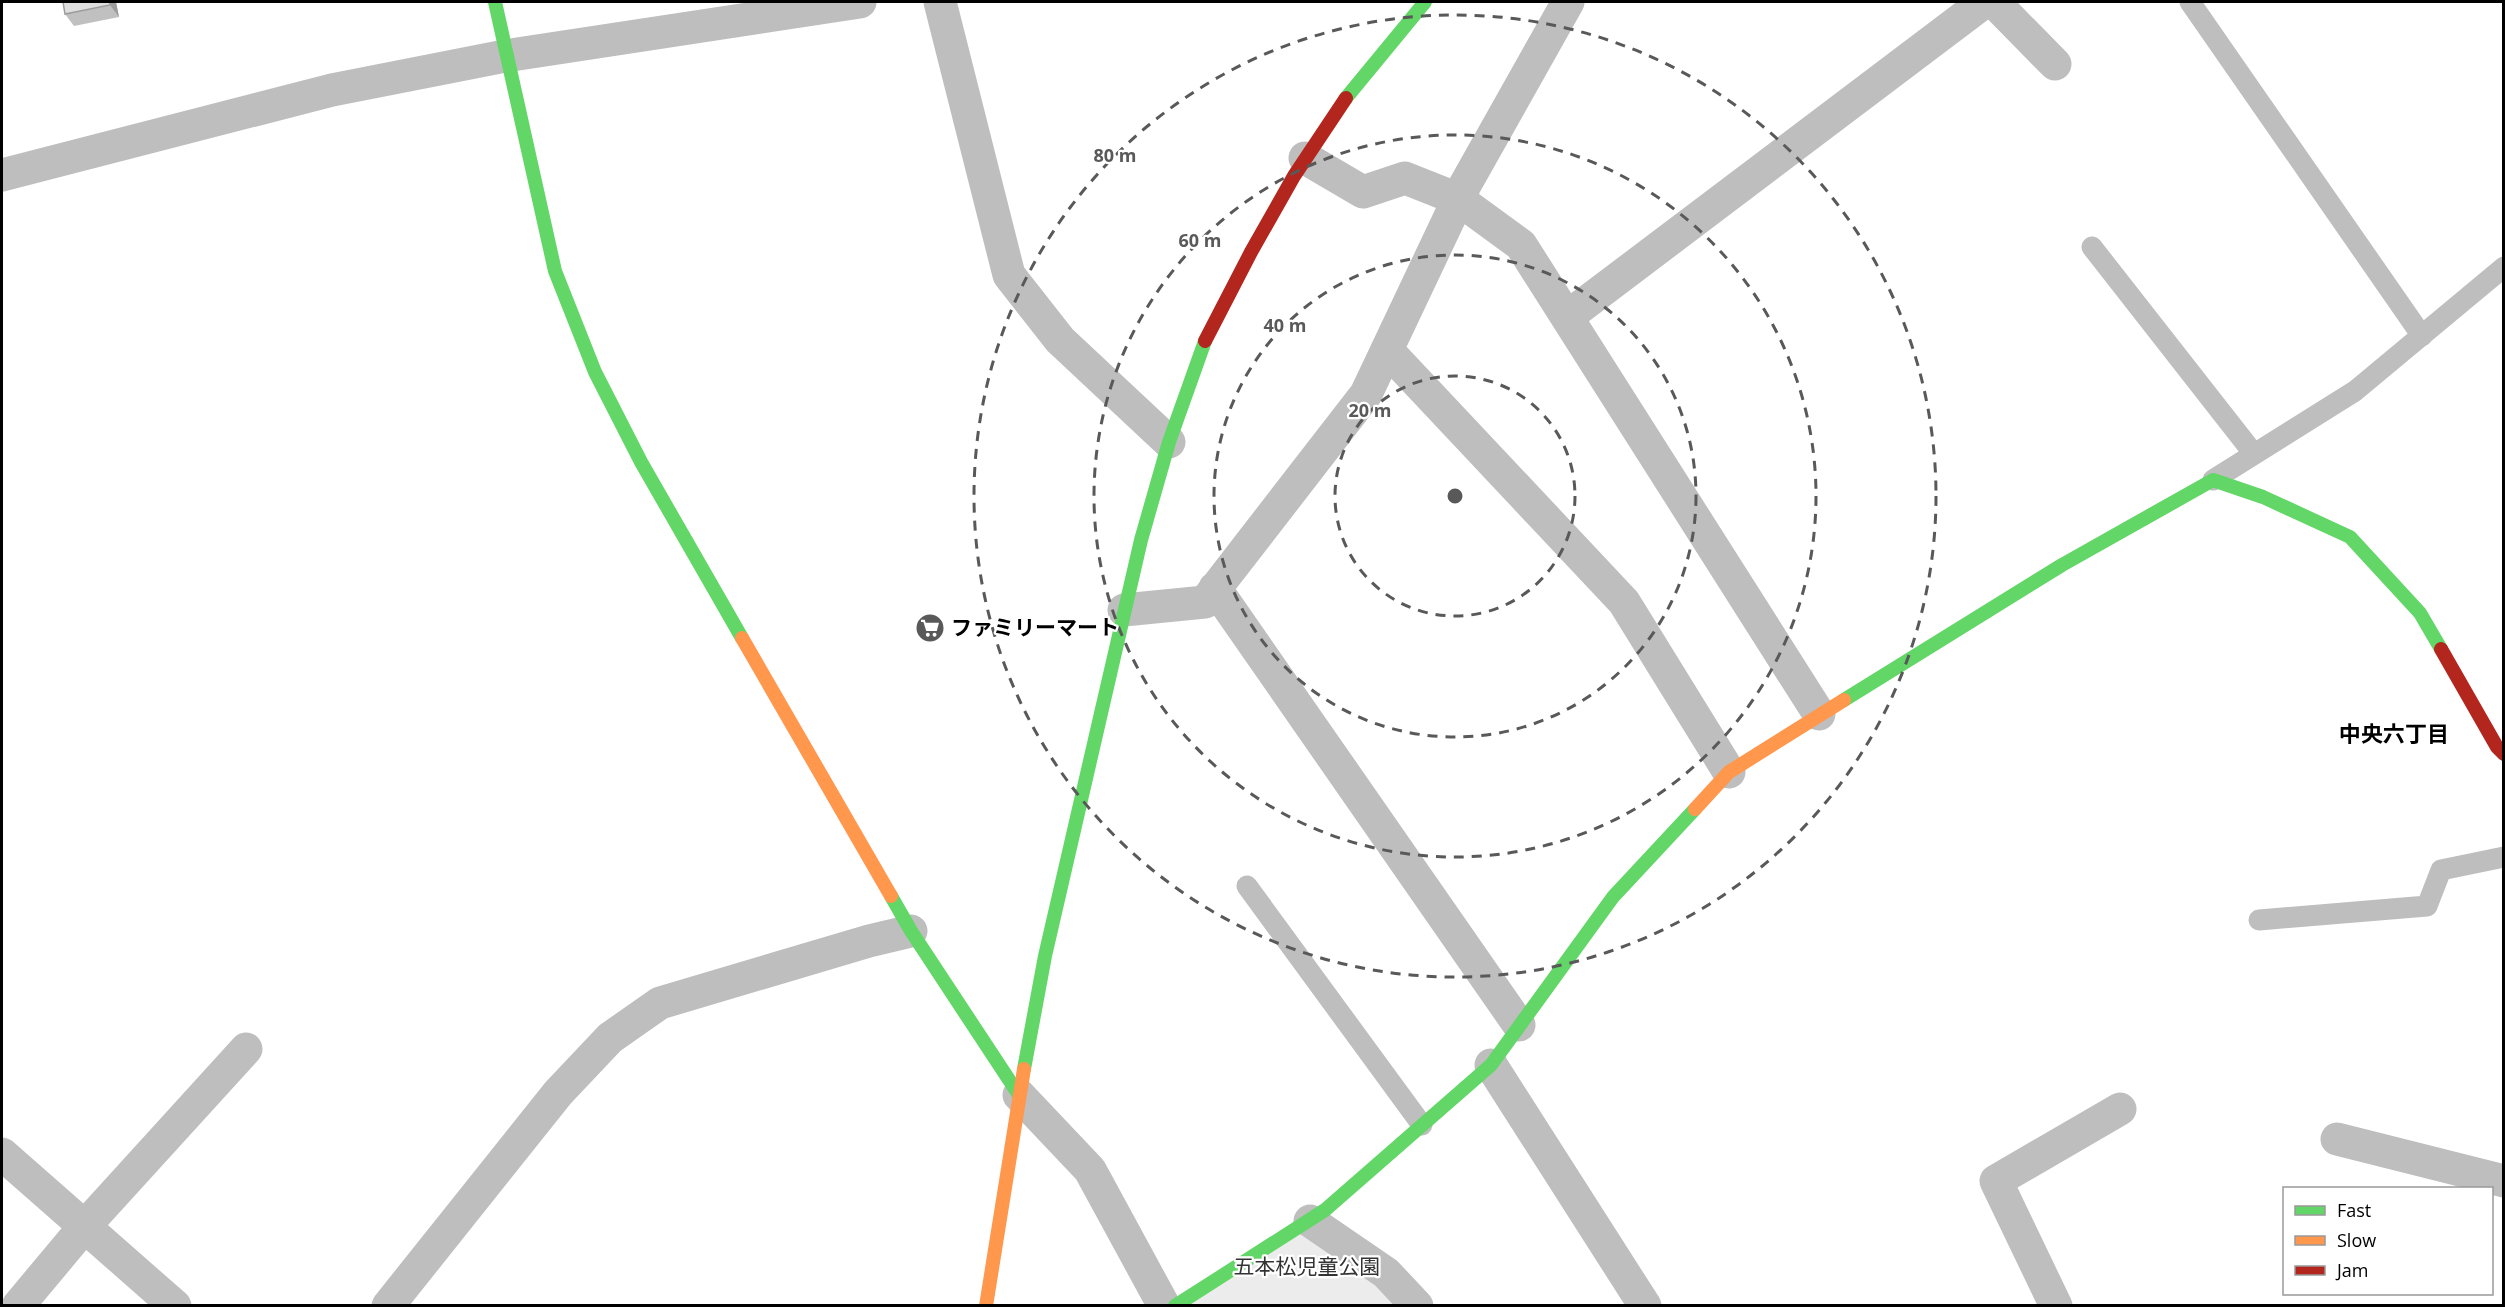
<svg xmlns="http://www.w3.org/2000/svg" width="2505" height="1307" font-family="'Open Sans','Noto Sans JP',sans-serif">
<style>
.green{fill:#ececec}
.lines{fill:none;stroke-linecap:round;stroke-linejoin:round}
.lane{stroke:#bebebe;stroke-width:21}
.street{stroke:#bebebe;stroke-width:33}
.fast{stroke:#63d668;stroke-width:14}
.slow{stroke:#ff974d;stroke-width:14}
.jam{stroke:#b3261e;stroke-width:14}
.wall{fill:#c0c0c0}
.shaded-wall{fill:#9c9c9c}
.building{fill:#dfdfdf;stroke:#9c9c9c;stroke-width:1.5}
.ring{fill:none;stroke:#595959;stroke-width:3;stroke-dasharray:10 8}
.labels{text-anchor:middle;stroke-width:4.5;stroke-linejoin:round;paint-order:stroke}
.poi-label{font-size:21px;font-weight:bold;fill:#000;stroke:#fff;text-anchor:start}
.park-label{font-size:21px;fill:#333;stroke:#fff}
.neighbourhood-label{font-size:22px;font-weight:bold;fill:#000;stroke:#fff}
.centre{fill:#595959;stroke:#fff;stroke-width:3}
.ring-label{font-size:18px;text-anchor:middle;font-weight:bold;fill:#595959;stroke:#fff;stroke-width:4.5;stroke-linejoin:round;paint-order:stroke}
</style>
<rect width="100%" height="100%" fill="#fff"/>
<path class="green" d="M1310,1221l107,85h-242z"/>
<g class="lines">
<path class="lane" d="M2190,2l232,334
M2092,247l162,207
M2213,480l142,-89 149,-124
M1247,886l175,239
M2259,920l168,-14 14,-36 63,-13"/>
<path class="street" d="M940,2l69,273 51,65 109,102
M1994,2l61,62
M1305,158l58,34 42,-14 53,21 63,46 298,469
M2,175l330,-85 173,-34 355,-54
M1567,317l417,-315
M1387,350l237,252 105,170
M1215,588l304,437
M1124,610l81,-8 161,-208 99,-209 103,-183
M1491,1065l154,241
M1019,1095l71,75 74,136
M2337,1139l167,42
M2,1154l173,152
M1310,1221l76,52 31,33
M18,1306l66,-79 162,-178
M388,1306l170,-213 52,-55 50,-35 209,-62 42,-10
M2056,1306l-60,-125 124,-72"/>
<path class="fast" d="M495,2l60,269 40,101 46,90 101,176
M1346,98l79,-96
M1844,700l218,-135 151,-85 50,17 87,40 70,76 21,36
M891,896l20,35 108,164
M1024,1069l21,-113 96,-416 28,-98 36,-101
M1175,1306l150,-96 166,-145 122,-168 82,-88"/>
<path class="slow" d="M742,638l149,258
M1695,809l34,-37 115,-72
M986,1306l38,-237"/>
<path class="jam" d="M1205,341l46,-89 43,-76 52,-78
M2441,649l56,98 7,7"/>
</g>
<path class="wall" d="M116,2l3,15 -45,9 -9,-12z"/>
<path class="shaded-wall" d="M110,2h6l3,15 -9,-12z"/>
<path class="building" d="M63,2h47v3l-45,9z"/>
<g class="ring">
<circle cx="1455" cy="496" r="120"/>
<circle cx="1455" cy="496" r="241"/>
<circle cx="1455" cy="496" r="361"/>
<circle cx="1455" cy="496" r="481"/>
</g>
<defs>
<g id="supermarket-disc" transform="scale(1.5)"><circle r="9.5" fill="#595959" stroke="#fff"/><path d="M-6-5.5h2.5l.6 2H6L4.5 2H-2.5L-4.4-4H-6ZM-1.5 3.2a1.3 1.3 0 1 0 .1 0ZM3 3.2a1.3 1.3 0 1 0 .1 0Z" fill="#fff"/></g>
</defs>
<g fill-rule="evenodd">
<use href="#supermarket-disc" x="930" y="628"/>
</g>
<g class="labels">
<g class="poi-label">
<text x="951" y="635">ファミリーマート</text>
</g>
<g class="park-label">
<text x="1307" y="1274">五本松児童公園</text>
</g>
<g class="neighbourhood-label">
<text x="2394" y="742">中央六丁目</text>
</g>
</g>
<circle cx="1455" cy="496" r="9" class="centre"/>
<g class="ring-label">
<text x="1115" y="162">80 m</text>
<text x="1200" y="247">60 m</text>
<text x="1285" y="332">40 m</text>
<text x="1370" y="417">20 m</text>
</g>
<rect width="2505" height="1307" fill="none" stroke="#000000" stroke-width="6"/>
<rect x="2283" y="1187" width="210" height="108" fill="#ffffff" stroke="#999999" stroke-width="1.5"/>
<rect x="2295" y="1206" width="30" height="9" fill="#63d668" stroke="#999999" stroke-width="1.5"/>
<text x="2337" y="1217" font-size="18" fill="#000000">Fast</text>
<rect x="2295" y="1236" width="30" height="9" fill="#ff974d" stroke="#999999" stroke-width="1.5"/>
<text x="2337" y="1247" font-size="18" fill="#000000">Slow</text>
<rect x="2295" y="1266" width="30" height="9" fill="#b3261e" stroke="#999999" stroke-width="1.5"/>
<text x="2337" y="1277" font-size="18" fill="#000000">Jam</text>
</svg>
